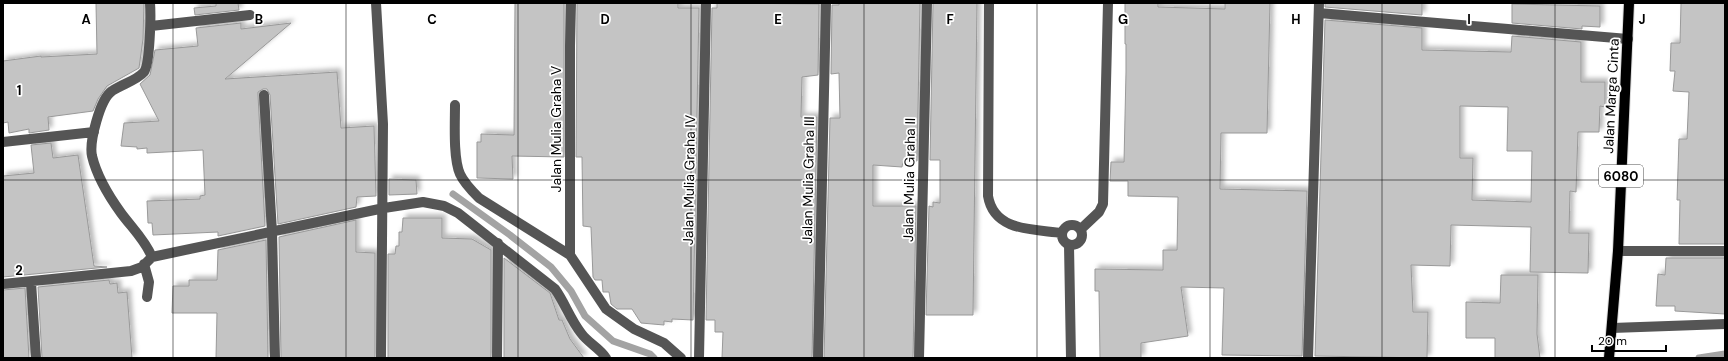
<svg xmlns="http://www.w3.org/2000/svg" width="1728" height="361" font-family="'DM Sans',sans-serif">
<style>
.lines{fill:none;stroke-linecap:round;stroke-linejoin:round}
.stream{stroke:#a3a3a3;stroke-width:7}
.building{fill:#c4c4c4;stroke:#999;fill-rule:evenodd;filter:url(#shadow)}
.major-casing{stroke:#dbdbdb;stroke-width:12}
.minor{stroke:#555;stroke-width:10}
.major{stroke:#000;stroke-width:10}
.grid{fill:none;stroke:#000;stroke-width:1;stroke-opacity:0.55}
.labels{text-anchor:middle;stroke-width:3.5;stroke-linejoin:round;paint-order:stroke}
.shield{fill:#fff;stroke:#4c4c4c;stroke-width:1}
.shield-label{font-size:13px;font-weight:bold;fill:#000}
.street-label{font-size:14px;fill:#000;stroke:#fff}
.grid-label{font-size:13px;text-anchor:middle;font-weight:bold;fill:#000;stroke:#fff;stroke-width:3.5;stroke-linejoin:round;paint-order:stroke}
</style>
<defs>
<filter id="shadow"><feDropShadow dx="3.5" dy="-3.5" stdDeviation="2" flood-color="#0004"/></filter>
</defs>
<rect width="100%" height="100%" fill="#fff"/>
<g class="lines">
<path class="stream" d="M453,194l57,41 41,32 20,24 14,25 28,25 37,13 4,4
M1699,358l26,-4"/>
</g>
<path class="building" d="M96,3h48l-1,36 -4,29 -32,18 -9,13 -5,12 -45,6 1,13 -20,3v-4l-20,4 -1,-11 -5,1v-62l38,-5v1l56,-3z
M216,3h22l1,7 -44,5 -1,-7 22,-2z
M515,3h49v154l-52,-1 1,23 -36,-1v-36h4v-8l33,1z
M577,3h101v5h21l-6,312 -21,-1v3l-8,-1v4l-23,-2 -9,-14h-15l-6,-5 -2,-12h-6l-1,-12h-7l-2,-3 -2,-50 -8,-1 -1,-69h-6z
M717,3l102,1 -1,71 -16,2 -1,40h16l-5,241h-90l1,-26h-8v-12h-9l6,-312h5z
M839,3h81l-3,158h-14l-1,6 -29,-2v41h43l-3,152h-89l6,-240h10l-1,-45 -8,1 1,-69h7z
M933,3h44l-4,312h-47l3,-109 4,1v-5l7,1v-43h-10z
M1125,3h33v4l67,2v-6h45l-3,130h-46l-1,56 87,2 -5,165 -80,-1 2,-67 -43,-1 7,49 -47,7v15h-41l-1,-67h-4v-22l68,1v-20h14l1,-53 -50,-1v-15h-18l1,-19h13l2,-90v-28h-1z
M1325,3h97v12l-97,-8z
M1681,3h44v241h-46l1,-44h-3l2,-61h8l2,-47 -16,-1 2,-20h-5l1,-28h9z
M1512,4l88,2v21l-18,-1v3l-70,-6z
M1325,20l97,8v22l89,2 1,-16 69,6v40h24v25l-5,-1 -1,26h-21l-2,60 -6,-1 -1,42h20l-1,40 -58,-1 1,-45 -80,-2 -1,41 -39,-1 2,47h15l-1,46 -112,-2zM1460,106l48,1 -1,44h25l-1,51 -59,-2 1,-42h-13z
M241,23v6l50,-6 -66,56 112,-7 4,56 33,-2 2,70 -19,1 -1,10 -78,17 -8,-129 -3,-6h-4l-5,3v3l7,131 -47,10v-4l-65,3 -1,-12h-4l-1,-22 53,-2v-3l5,-1 -2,-45 -56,3v-5l-10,1v-2l-16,-1 3,-23 35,-2 -19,-37 10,-9 5,-25 43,-4 -2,-18z
M51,143l2,15 25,-3 16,111 13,1 -104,10v-101l31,-3 -3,-28z
M389,179l27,1 1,14 -28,1z
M403,218h39v20l30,1 19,11v108h-103v-104h7l1,-8h3v-14h3z
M356,220v32l19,1v105h-94l-2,-121z
M266,240l2,118h-52l1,-45h-45l1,-27h16v-6h28l1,-30z
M504,258l46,35 9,27h3l8,19 14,19h-80z
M1666,258h59v56l-50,-3v-5h-19l2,-32 7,1z
M1501,275h37l-1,59 3,24h-45v-20h-29v-36l34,1z
M109,280l1,4 7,-1 1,10 9,-1 5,66h-90l-4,-71z
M25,288l4,70h-26v-68z"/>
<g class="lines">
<g class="major-casing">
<path id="major" d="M1609,358l9,-107 11,-248"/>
</g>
<path class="minor" d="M150,3c1,12 0,61 -6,69 -8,9 -22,12 -32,19 -12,8 -23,51 -20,65 5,21 16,39 29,57 11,15 24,27 31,44l232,-49 39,-6 21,4 14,7 97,76c10,14 15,30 26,44 7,10 19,15 25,25
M376,3l7,121 -2,234
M989,3l-1,193c6,36 46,33 74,37
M1319,13l309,26
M151,26l99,-11
M264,95l8,137 3,126
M455,105c0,18 -2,53 5,69 4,9 12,17 19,24l91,57 36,54 28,20 30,14 17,15
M3,142l91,-10
M1062 235a10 10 0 1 1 20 0a10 10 0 1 1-20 0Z
M1081,229l18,-17 4,-8 5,-201
M1069,245l2,113
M1618,251h107
M570,255v-209l1,-43
M144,264l5,18 -2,15
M31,282l5,76
M3,284l128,-13 11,-4 10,-10
M1612,328l113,-4
M497,358l1,-115
M699,358l7,-355
M818,358l8,-355
M919,358l8,-355
M1308,358l11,-355"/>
<use href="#major" class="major"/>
</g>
<path class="grid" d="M173,3v355M346,3v355M518,3v355M691,3v355M864,3v355M1037,3v355M1210,3v355M1382,3v355M1555,3v355M3,180h1722"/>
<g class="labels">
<rect class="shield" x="1599" y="165" width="44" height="22" rx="3"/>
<g class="shield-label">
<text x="1621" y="181">6080</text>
</g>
<g class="street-label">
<text transform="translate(1611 96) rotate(-87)" y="5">Jalan Marga Cinta</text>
<text transform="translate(556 129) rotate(-90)" y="5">Jalan Mulia Graha V</text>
<text transform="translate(689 180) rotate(-89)" y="5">Jalan Mulia Graha IV</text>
<text transform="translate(808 180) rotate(-89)" y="5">Jalan Mulia Graha III</text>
<text transform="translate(909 180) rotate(-89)" y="5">Jalan Mulia Graha II</text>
</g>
</g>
<g class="grid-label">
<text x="86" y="24">A</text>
<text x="259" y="24">B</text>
<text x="432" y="24">C</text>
<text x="605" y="24">D</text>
<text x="778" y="24">E</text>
<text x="950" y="24">F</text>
<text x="1123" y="24">G</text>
<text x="1296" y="24">H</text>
<text x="1469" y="24">I</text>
<text x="1642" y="24">J</text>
<text x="19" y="95">1</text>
<text x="19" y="275">2</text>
</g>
<rect width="1728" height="361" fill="none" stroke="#000000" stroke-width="8"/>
<path d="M1592 345v6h74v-6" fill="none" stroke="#000000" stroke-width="2"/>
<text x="1598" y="345" font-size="12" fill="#000000" stroke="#ffffff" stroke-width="3" paint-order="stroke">20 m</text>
</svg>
